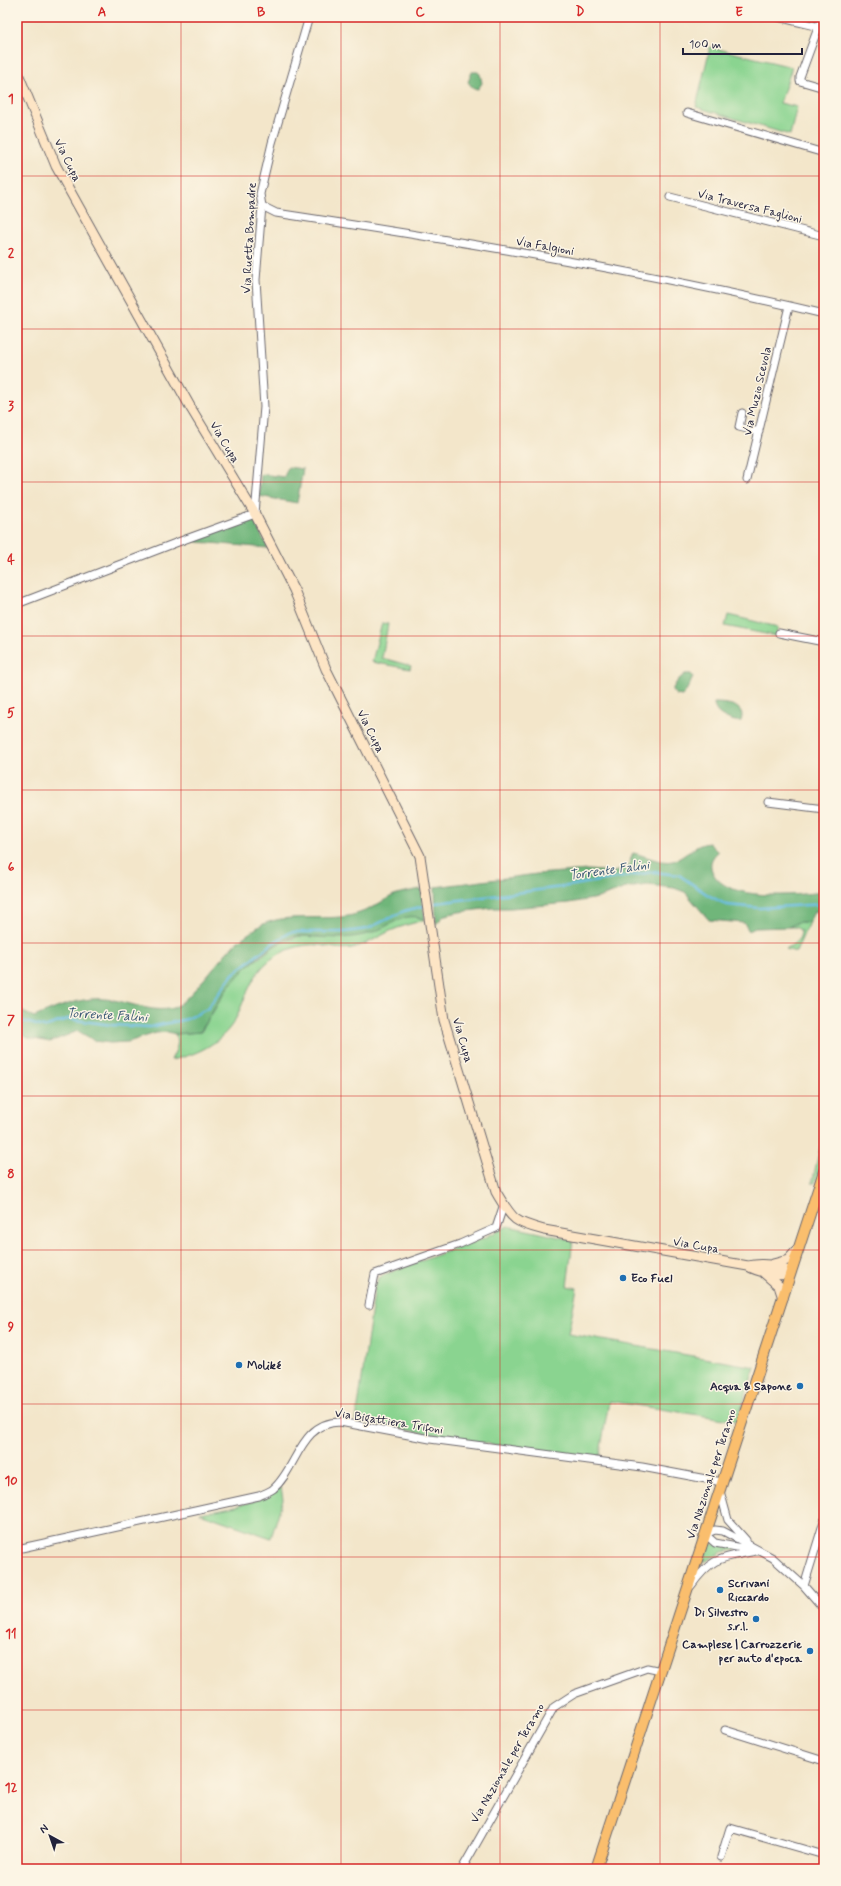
<svg xmlns="http://www.w3.org/2000/svg" width="841" height="1886" font-family="Mynerve,sans-serif">
<style>
.green{fill:#8ad490;stroke:#567b66}
.forest{fill:#6fb67a;stroke:#486c5a}
.lines{fill:none;stroke-linecap:round;stroke-linejoin:round}
.stream{stroke:#65bbe2;stroke-width:2.5}
.street-casing{stroke:#6b676d;stroke-width:9}
.secondary-casing{stroke:#6b676d;stroke-width:11}
.primary-casing{stroke:#6b676d;stroke-width:12}
.street{stroke:#fff;stroke-width:7}
.secondary{stroke:#fde5c5;stroke-width:9}
.primary{stroke:#fabe6d;stroke-width:10}
.grid{fill:none;stroke:#d62828;stroke-width:1;stroke-opacity:0.55}
.poi-dot{fill:#1f6fb2;stroke:#fcf5e5;stroke-width:1.5}
.labels{text-anchor:middle;stroke-width:3;stroke-linejoin:round;paint-order:stroke}
.street-label{font-size:12px;fill:#22223b;stroke:#fcf5e5}
.poi-label{font-size:12px;font-weight:bold;fill:#22223b;stroke:#fcf5e5;text-anchor:start}
.water-label{font-size:13px;font-style:italic;fill:#395875;stroke:#fcf5e5}
.neatline{fill:none;stroke:#d62828;stroke-width:1.5}
.grid-label{font-size:13px;text-anchor:middle;font-weight:bold;fill:#d62828}
</style>
<rect width="100%" height="100%" fill="#fcf5e5"/>
<filter id="ink" filterUnits="userSpaceOnUse"><feTurbulence type="fractalNoise" baseFrequency=".025" numOctaves="2"/><feDisplacementMap in="SourceGraphic" scale="8" xChannelSelector="R" yChannelSelector="G"/><feConvolveMatrix kernelMatrix="1 2 1 2 8 2 1 2 1" color-interpolation-filters="sRGB"/></filter>
<filter id="wash" filterUnits="userSpaceOnUse"><feTurbulence type="fractalNoise" baseFrequency=".012" numOctaves="4" result="noise"/><feDisplacementMap in="SourceGraphic" scale="16" xChannelSelector="R" yChannelSelector="G"/><feGaussianBlur stdDeviation="0.9" result="paint"/><feColorMatrix in="noise" values="0 0 0 0 0 0 0 0 0 0 0 0 0 0 0 0 0 1.4 0 .05"/><feComposite in="paint" operator="in"/></filter>
<g filter="url(#wash)">
<rect width="100%" height="100%" fill="#f3e6ca"/>
<path class="green" d="M710,47l82,20 -12,36 17,4 -7,28 -94,-28z
M728,615l50,12 -2,9 -51,-10z
M382,623l6,1 -6,34 29,8 -1,3 -38,-7z
M408,916h7l10,4c-12,3 -23,6 -35,11 -12,6 -24,14 -38,17 -12,2 -22,-1 -33,-3 -16,-2 -36,5 -49,15 -17,13 -24,36 -32,54 -12,27 -40,41 -67,46 4,-9 10,-16 4,-26l26,-2 24,-40 12,-15 7,-8 32,-24 23,-9 44,2 25,-4 33,-16z
M798,922h11l-13,30 -10,-3c7,-5 15,-8 15,-18l-5,-4h-7z
M824,1131v24l-9,28h-3z
M508,1226l65,14 -6,46 10,2 -9,46 187,33 -18,54 -128,-20 -10,58 -84,-11 -159,-27 19,-135 4,-8 4,-3 101,-37z
M281,1487l2,12 -12,39 -71,-25c26,-5 59,-9 81,-26z
M709,1543l30,6 -17,3 -19,11z"/>
<path class="forest" d="M472,72h6l2,2 2,9 -4,6 -5,-1 -5,-6z
M288,467l15,2 -6,34 -38,-7 2,-22 23,3z
M252,517l16,31 -70,-6 -5,-3z
M685,674h6l2,2c-2,5 -7,17 -11,20l-6,-1 -4,-5 6,-10z
M714,703c10,0 33,1 27,18 -6,2 -22,-5 -25,-11 -1,-2 -2,-5 -2,-7z
M709,843l9,9c-6,5 -9,11 -6,19 13,32 84,24 112,21v24l-9,-6 -6,12h-11l-9,5 -34,1 -6,3 -5,-8 -35,-3 -24,-28 -11,-4 -26,-3 -22,3 -28,10 -29,5 -58,5h-19l-33,4 -14,3 -9,9 -1,-37 102,-13 51,-4 27,2 13,-6 5,-13c11,2 28,11 40,8 13,-4 21,-17 36,-18z
M421,889l4,31c-20,-11 -36,8 -55,13 -17,6 -34,5 -52,4 -6,0 -14,-2 -21,-1 -26,5 -55,34 -71,54 -9,13 -16,28 -26,42l-25,2 -7,-2 -12,1 -28,9 -18,1 -15,-2 -17,-10 -28,11 -22,-4 -11,-6v-25l8,6 9,4c23,-9 45,-20 70,-18 23,1 46,15 69,9 14,-4 49,-53 63,-65 7,-6 15,-11 22,-16 25,-16 66,-5 95,-12 16,-4 27,-13 41,-20 8,-3 18,-4 27,-6z"/>
<g class="lines">
<path class="stream" d="M436,903l126,-16 91,-15 26,3 29,20 19,10 32,3 65,-4
M17,1017l5,4 22,6 24,-8 44,6 38,2 37,-8 20,-10 26,-35 40,-31 18,-11h54l22,-3 37,-18 20,-5"/>
</g>
</g>
<g filter="url(#ink)">
<g class="lines">
<g class="street-casing">
<path id="street" d="M778,17l46,11
M822,17l-22,60v4l24,7
M687,113l137,40
M670,197l154,39
M262,206l14,7c184,28 367,58 548,101
M742,413l-3,14 20,5
M747,480l42,-174
M17,604l169,-65 69,-25 9,-107 -8,-127 6,-74 -2,-12 12,-51 37,-126
M779,633l45,9
M768,802l56,7
M369,1305l6,-31 85,-30 36,-16 8,-24
M720,1491l8,29 18,20
M17,1549l242,-53c4,-2 10,-4 14,-7 24,-20 27,-67 67,-67l90,17 212,28 80,15
M758,1551l-43,-8 -10,-9 10,-4 8,1 50,27 31,28 20,23
M691,1586c21,-30 31,-28 65,-35
M804,1586l20,-65
M725,1730l99,31
M721,1857l9,-29 94,27
M462,1869l92,-162 20,-13 73,-26 14,3"/>
</g>
<g class="secondary-casing">
<path id="secondary" d="M17,71l39,95 136,244 63,104 39,76 32,79 94,187 24,164 52,172c17,28 17,30 48,38l204,36c13,-3 32,-2 42,7 -8,5 -34,-2 -42,-7
M773,1264l15,-4 9,-10
M764,1273l15,13 4,12"/>
</g>
<g class="primary-casing">
<path id="primary" d="M596,1869l228,-698"/>
</g>
<use href="#street" class="street"/>
<use href="#secondary" class="secondary"/>
<use href="#primary" class="primary"/>
</g>
</g>
<path class="grid" d="M181,17v1852M341,17v1852M500,17v1852M660,17v1852M17,176h807M17,329h807M17,482h807M17,636h807M17,790h807M17,943h807M17,1096h807M17,1250h807M17,1404h807M17,1557h807M17,1710h807"/>
<g class="poi-dot">
<circle cx="623" cy="1278" r="4"/>
<circle cx="239" cy="1365" r="4"/>
<circle cx="800" cy="1386" r="4"/>
<circle cx="720" cy="1590" r="4"/>
<circle cx="756" cy="1619" r="4"/>
<circle cx="810" cy="1651" r="4"/>
</g>
<g class="labels">
<g class="street-label">
<text transform="translate(68 160) rotate(64)" y="4">Via Cupa</text>
<text transform="translate(750 206) rotate(14)" y="4">Via Traversa Faglioni</text>
<text transform="translate(249 238) rotate(-87)" y="4">Via Ruetta Bompadre</text>
<text transform="translate(545 246) rotate(10)" y="4">Via Falgioni</text>
<text transform="translate(757 391) rotate(-77)" y="4">Via Muzio Scevola</text>
<text transform="translate(225 442) rotate(59)" y="4">Via Cupa</text>
<text transform="translate(371 731) rotate(63)" y="4">Via Cupa</text>
<text transform="translate(463 1040) rotate(74)" y="4">Via Cupa</text>
<text transform="translate(696 1245) rotate(10)" y="4">Via Cupa</text>
<text transform="translate(389 1421) rotate(9)" y="4">Via Bigattiera Trifoni</text>
<text transform="translate(711 1474) rotate(-72)" y="4">Via Nazionale per Teramo</text>
<text transform="translate(507 1763) rotate(-60)" y="4">Via Nazionale per Teramo</text>
</g>
<g class="poi-label">
<text x="631" y="1282">Eco Fuel</text>
<text x="247" y="1369">Moliké</text>
<text x="792" y="1390" text-anchor="end">Acqua &amp; Sapone</text>
<text x="728" y="1587">Scrivani<tspan x="728" dy="14">Riccardo</tspan></text>
<text x="748" y="1616" text-anchor="end">Di Silvestro<tspan x="748" dy="14">s.r.l.</tspan></text>
<text x="802" y="1648" text-anchor="end">Camplese | Carrozzerie<tspan x="802" dy="14">per auto d'epoca</tspan></text>
</g>
<g class="water-label">
<text transform="translate(609 869) rotate(-8)" y="5">Torrente Falini</text>
<text transform="translate(107 1014) rotate(3)" y="5">Torrente Falini</text>
</g>
</g>
<rect width="841" height="1886" fill="none" stroke="#fcf5e5" stroke-width="44"/>
<g transform="translate(50 1836) rotate(320)" stroke="#fcf5e5" stroke-width="3" paint-order="stroke">
<path d="M0-3L7 15L0 10L-7 15Z" fill="#22223b"/>
<text y="-6" font-size="11" font-weight="bold" text-anchor="middle" fill="#22223b">N</text>
</g>
<path d="M683 48v6h119v-6" fill="none" stroke="#22223b" stroke-width="2"/>
<text x="689" y="48" font-size="12" fill="#22223b" stroke="#fcf5e5" stroke-width="3" paint-order="stroke">100 m</text>
<rect x="22" y="22" width="797" height="1842" class="neatline"/>
<g class="grid-label">
<text x="102" y="16">A</text>
<text x="261" y="16">B</text>
<text x="420" y="16">C</text>
<text x="580" y="16">D</text>
<text x="739" y="16">E</text>
<text x="11" y="103">1</text>
<text x="11" y="257">2</text>
<text x="11" y="410">3</text>
<text x="11" y="564">4</text>
<text x="11" y="717">5</text>
<text x="11" y="871">6</text>
<text x="11" y="1024">7</text>
<text x="11" y="1178">8</text>
<text x="11" y="1331">9</text>
<text x="11" y="1485">10</text>
<text x="11" y="1638">11</text>
<text x="11" y="1792">12</text>
</g>
</svg>
